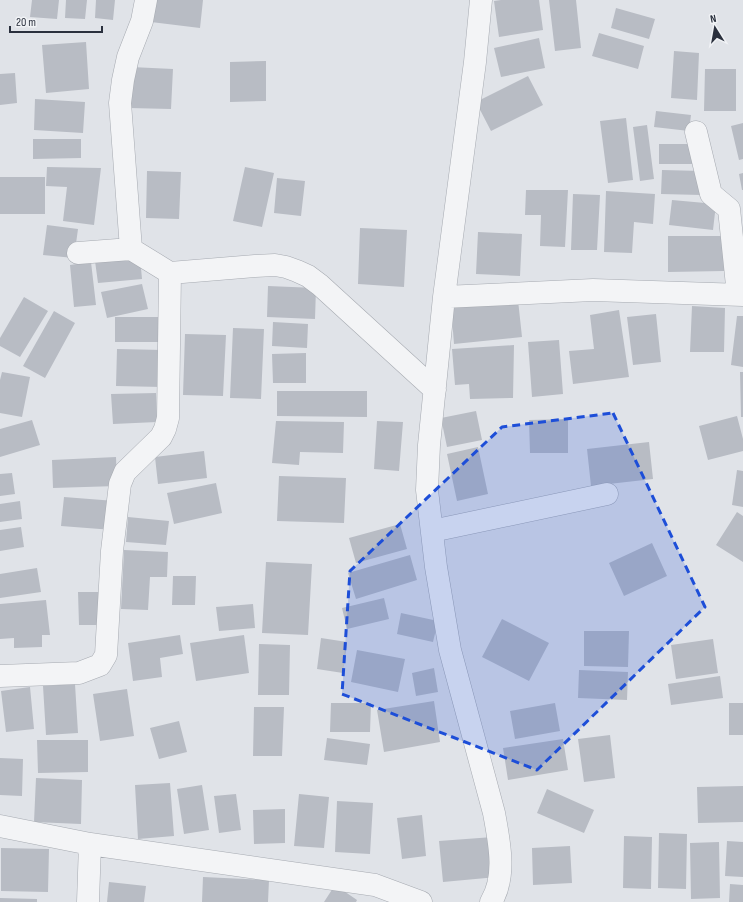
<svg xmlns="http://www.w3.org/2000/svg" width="743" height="902" font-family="'Sofia Sans Condensed',sans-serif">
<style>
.building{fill:#b8bcc4}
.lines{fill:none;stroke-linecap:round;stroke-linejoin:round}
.minor-casing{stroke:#a6aab1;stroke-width:23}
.minor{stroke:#f3f4f6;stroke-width:22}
.marked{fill:#1d4ed8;fill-opacity:0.2;stroke:#1d4ed8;stroke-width:3;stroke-dasharray:8 5;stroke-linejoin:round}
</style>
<rect width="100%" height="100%" fill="#e0e3e8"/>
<path class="building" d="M32,0h27l-2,19 -27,-2z
M66,0h21l-2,19 -20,-1z
M96,0h19l-2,20 -18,-2z
M154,0h49l-3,28 -49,-6z
M501,0h38l4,30 -44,7 -5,-36z
M549,0h27l5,48 -26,3z
M616,8l39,11 -6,20 -38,-11z
M599,33l45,13 -6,23 -46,-13z
M539,38l6,30 -44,9 -7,-29z
M86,42l3,47 -43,4 -4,-48z
M674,51l25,2 -2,47 -26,-2z
M266,61v40l-36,1v-40z
M131,67l42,2 -2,40 -42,-1z
M705,69h31v42h-32z
M15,73l2,30 -17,2v-31z
M528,76l15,29 -52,26 -15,-29z
M35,99l50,3 -2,31 -49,-3z
M656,111l35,4 -2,16 -35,-4z
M626,118l7,62 -25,3 -8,-62z
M743,123v36l-4,1 -8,-34z
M647,125l7,54 -14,2 -7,-54z
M33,139h48v19l-48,1z
M659,144h35l-1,20h-34z
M47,167l54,1 -7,57 -31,-4 4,-34 -21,-1z
M245,167l29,6 -12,54 -29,-6z
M662,170l40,1 -1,24 -40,-1z
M147,171l34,1 -2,47 -33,-1z
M743,173v17h-1l-3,-16z
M0,177h45v37h-45z
M277,178l28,3 -4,35 -27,-3z
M526,190h42l-3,57 -25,-1 1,-31h-16z
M606,191l49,3 -2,30 -19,-2 -2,31 -28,-1z
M573,194l27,1 -3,55h-26z
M672,200l44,4 -3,26 -44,-5z
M47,225l31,4 -4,29 -31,-3z
M360,228l47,2 -3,57 -46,-3z
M478,232l44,2 -2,42 -44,-2z
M668,236h55l1,35 -56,1z
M140,257l2,22 -44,4 -3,-22z
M91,262l5,43 -22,2 -4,-42z
M142,284l6,25 -41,9 -6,-26z
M268,286l48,2 -1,31 -48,-2z
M24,297l24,14 -28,46 -20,-11v-8z
M518,300l4,37 -68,7 -3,-38z
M692,306l33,2 -1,44h-34z
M619,310l10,67 -56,7 -4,-33 25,-2 -4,-34z
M54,311l21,12 -30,55 -22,-12z
M656,314l5,48 -28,3 -6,-48z
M737,316h6v51l-12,-2z
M115,317h49v25h-49z
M273,322l35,2 -1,24 -35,-2z
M233,328l31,1 -3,70 -31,-1z
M185,334l41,1 -3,61 -40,-1z
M559,340l4,54 -31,3 -4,-55z
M514,345l-1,53 -43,1 -1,-15 -14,1 -3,-36z
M117,349l46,1 -1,37 -46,-1z
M306,353v30h-33l-1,-29z
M2,372l28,5 -8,40 -22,-4v-33z
M740,372h3v45h-2z
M277,391h90v26l-90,-1z
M156,393l1,29 -44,2 -2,-30z
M476,411l6,29 -35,7 -6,-29z
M737,416l6,23v12l-35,9 -9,-34z
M568,419v34h-38l-1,-33z
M32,420l8,25 -40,12v-28z
M276,421l68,1 -1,31 -43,-1 -1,13 -27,-2z
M377,421l26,1 -4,49 -25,-2z
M649,442l4,37 -62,7 -4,-37z
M478,447l10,47 -31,7 -10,-47z
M204,451l3,27 -49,6 -3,-27z
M116,457l1,29 -64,2 -1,-28z
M737,470l6,1v36l-11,-2z
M12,473l3,21 -15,2v-22z
M279,476l67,2 -2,45 -67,-2z
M216,483l6,30 -48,11 -7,-31z
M64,497l51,4 -2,29 -52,-4z
M20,501l2,18 -22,3v-18z
M737,512l6,4v46l-27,-17z
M128,517l41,4 -3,24 -40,-3z
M400,524l7,25 -51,14 -7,-25z
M21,527l3,20 -24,4v-21z
M652,543l15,33 -43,20 -15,-33z
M124,550l44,2 -1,25h-17l-2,33 -27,-1z
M410,555l7,25 -61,19 -8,-26z
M266,562l46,2 -4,71 -46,-2z
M37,568l4,24 -41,6v-24z
M173,576h23l-1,29h-23z
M78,592h21v33h-20z
M384,598l5,21 -42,10 -5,-21z
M46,600l4,35h-8v12l-28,1v-10l-14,1v-35z
M253,604l2,24 -36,3 -3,-24z
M401,613l37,8 -5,21 -36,-8z
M502,619l47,24 -20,38 -47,-24z
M584,631h45l-1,36 -44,-1z
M180,635l3,19 -23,4 2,19 -29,4 -5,-38z
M244,635l5,38 -53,8 -6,-38z
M321,638l26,4 -4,31 -26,-4z
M713,639l5,34 -42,6 -5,-34z
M259,644l31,1 -1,50h-31z
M357,650l48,9 -7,33 -47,-10z
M434,668l4,24 -22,4 -4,-23z
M579,670l49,2 -1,28 -49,-2z
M720,676l3,22 -52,7 -3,-21z
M75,684l3,49 -32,2 -3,-49z
M30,687l4,42 -28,3 -5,-41z
M127,689l7,47 -34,5 -7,-47z
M434,701l6,41 -56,10 -7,-42z
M331,703h40l-1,29h-40z
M555,703l5,28 -45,8 -5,-28z
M729,703h14v32h-14z
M254,707h30l-2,49h-29z
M179,721l8,31 -28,7 -9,-31z
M610,735l5,43 -31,4 -6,-43z
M327,738l43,6 -3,21 -43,-5z
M563,739l5,31 -60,10 -5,-32z
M37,740h51v32l-50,1z
M0,758l23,1 -1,37 -22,-1z
M36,778l46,2 -1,44 -47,-2z
M170,783l4,53 -36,3 -3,-54z
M202,785l7,45 -25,4 -7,-45z
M743,786v36l-45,1 -1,-36z
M547,789l47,21 -10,23 -47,-20z
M236,794l5,36 -22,3 -5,-37z
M299,794l30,3 -5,51 -30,-2z
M337,801l36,2 -3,51 -35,-2z
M285,809v34l-31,1 -1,-34z
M422,815l4,41 -24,3 -5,-41z
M659,833l28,1 -1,55 -28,-1z
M624,836l28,1 -1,52 -28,-1z
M493,837l4,40 -54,5 -4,-41z
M727,841l16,1v35l-18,-1z
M719,842l1,56 -29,1 -1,-56z
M570,846l2,37 -39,2 -1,-37z
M1,848l48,1 -1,43 -47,-1z
M203,877l66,3 -1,22h-66z
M109,882l37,4 -2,16h-37z
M730,884l13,1v17h-14z
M335,885l22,15 -1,2h-32z
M0,898l37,1v3h-37z"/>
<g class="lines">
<g class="minor-casing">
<path id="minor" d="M481,0l-6,62 -31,235 -15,148 -2,45 9,77 14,83 44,163c5,28 13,63 -3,89
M696,132l15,62 18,15 9,86
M131,249l-11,-146 3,-23 5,-23 14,-36 4,-21
M78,253l53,-4 39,24 85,-7 20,-1 11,2 11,4 11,5 12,9 115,105
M444,297l149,-7 150,5
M432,531l175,-37
M0,676l79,-3 21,-8 6,-10 6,-104 8,-67 5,-12 36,-35 4,-8 3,-11 2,-145
M0,826l90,18 285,41 46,17
M88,902l2,-58"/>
</g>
<use href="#minor" class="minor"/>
</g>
<path class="marked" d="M613,413l92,194 -168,163 -195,-76 8,-123 152,-144z"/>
<g transform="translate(715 28) rotate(349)" stroke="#f0f2f5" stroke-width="3" paint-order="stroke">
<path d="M0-3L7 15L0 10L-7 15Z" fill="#2a303d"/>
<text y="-6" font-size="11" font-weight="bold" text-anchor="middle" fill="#2a303d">N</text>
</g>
<path d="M10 26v6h92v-6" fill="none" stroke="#2a303d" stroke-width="2"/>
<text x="16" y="26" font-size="12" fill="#2a303d" stroke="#f0f2f5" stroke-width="3" paint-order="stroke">20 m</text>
</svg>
